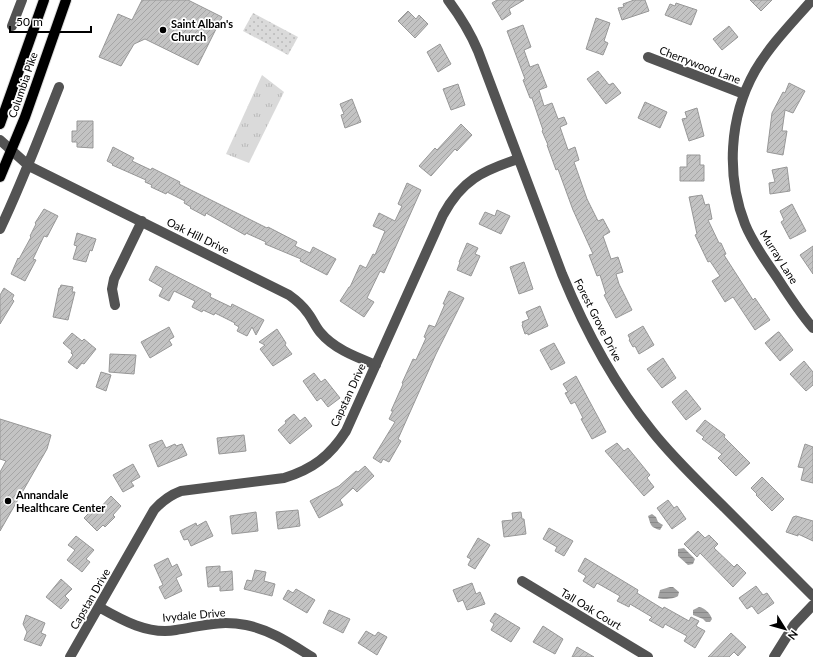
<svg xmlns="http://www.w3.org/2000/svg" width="813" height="657" font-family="Lato,sans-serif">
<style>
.grass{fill:url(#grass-tufts)}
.park{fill:url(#park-dots)}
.water{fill:url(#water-rules)}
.building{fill:url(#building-hatch);stroke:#979797}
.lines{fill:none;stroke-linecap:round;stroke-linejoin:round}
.major-casing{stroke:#dbdbdb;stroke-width:12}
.minor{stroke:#535353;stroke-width:10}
.major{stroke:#000;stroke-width:10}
.poi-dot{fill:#000;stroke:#fff;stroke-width:1.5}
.labels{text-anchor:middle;stroke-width:3.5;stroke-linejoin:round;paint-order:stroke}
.poi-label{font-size:11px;font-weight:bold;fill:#000;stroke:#fff;text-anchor:start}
.street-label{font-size:11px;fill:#000;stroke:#fff}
</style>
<defs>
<pattern id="grass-tufts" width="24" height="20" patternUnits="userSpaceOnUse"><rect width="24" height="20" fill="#dadada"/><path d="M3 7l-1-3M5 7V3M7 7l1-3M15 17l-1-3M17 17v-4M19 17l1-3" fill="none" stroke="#b9b9b9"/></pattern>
<pattern id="park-dots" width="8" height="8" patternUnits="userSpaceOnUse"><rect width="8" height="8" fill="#dadada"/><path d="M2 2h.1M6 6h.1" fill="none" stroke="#b9b9b9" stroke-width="1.8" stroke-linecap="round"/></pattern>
<pattern id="water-rules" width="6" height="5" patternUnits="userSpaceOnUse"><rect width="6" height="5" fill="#a1a1a1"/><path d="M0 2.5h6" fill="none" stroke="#898989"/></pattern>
<pattern id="building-hatch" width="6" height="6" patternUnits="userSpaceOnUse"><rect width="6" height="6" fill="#c3c3c3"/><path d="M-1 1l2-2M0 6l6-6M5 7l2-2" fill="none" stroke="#a6a6a6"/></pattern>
</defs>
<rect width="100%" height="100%" fill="#fff"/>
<path class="grass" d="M262,75l22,17 -35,71 -23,-9z"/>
<path class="park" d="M253,13l45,24 -10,18 -45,-24z"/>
<path class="water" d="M652,514l4,3 2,5 5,3 -3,5c-10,-3 -9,-5 -12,-14z
M684,548l11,11 -2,5 -5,1 -10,-9v-7z
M670,587h3l6,5 -1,4c-4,3 -15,4 -20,2l2,-8z
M699,607c6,1 11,6 13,12l-2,3h-4l-3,-3 -10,-4v-5z"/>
<path class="building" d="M142,0h46l34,17 -24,48 -53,-26 -11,5 -13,22 -22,-9 19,-43 14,6z
M497,0h27l-15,9 2,5 -9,6 -10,-17z
M634,0h11l4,11 -27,9 -4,-12 6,-1 -1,-3z
M750,0h22l-11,11z
M676,3l21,7 -6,15 -26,-10 5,-11 5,2z
M408,11l8,8 3,-4 9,9 -13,14 -17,-17z
M596,18l14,5 -6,18 4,2 -5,12 -17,-6z
M523,25l8,22 -7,3 6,17 8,-3 9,23 -8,3 5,16 8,-3 6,16 6,-2 3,7 -7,3 8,23 7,-3 4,13 -5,2 13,37 11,22 5,-2 7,13 -7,4 8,23 7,-2 5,15 -7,2 3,10 13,26 -16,8 -12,-23 2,-1 -6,-19 -3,1 -8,-21 4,-1 -20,-44 -15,-41 -2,1 -9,-25h1l-6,-14 1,-1 -11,-32h-2l-7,-18 2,-1 -18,-48z
M729,26l9,11 -16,13 -9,-11z
M440,44l11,20 -13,8 -11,-20z
M598,71l11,14 4,-2 8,10 -15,11 -19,-25z
M789,83l16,8 -12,22 -8,-3 -3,21h5l-4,24 -16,-3 5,-39 11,-21 2,1z
M458,84l7,21 -14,5 -8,-21z
M352,99l9,23 -16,6 -4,-13 3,-1 -4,-10z
M645,102l22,10 -7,16 -22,-10z
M697,108l7,28 -15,5 -7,-22 5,-1 -2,-6z
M77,121h16v27l-16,-1v-5h-5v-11h5z
M461,124l11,11 -15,16 -2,-2 -24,27 -12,-10 16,-18 2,2z
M113,147l21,11 -2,3 19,9 1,-2 28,14 -1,2 88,44 1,-1 29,15 -2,4 15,7 3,-6 23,12 -9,16 -27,-14 1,-2 -36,-15 1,-2 -20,-9 -1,2 -39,-22 -1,3 -15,-8 1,-1 -7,-4 1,-2 -18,-9 -1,2 -15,-7 1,-2 -7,-3 1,-2 -34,-15 1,-1 -6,-3z
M687,155h13v10h4v16h-24v-14h7z
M787,167l3,24 -20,3 -1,-11 6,-1 -3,-12z
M407,183l14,7 -37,83 -4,-2 -13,27 7,4 -10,15 -24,-16 9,-14h1l10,-22 6,3 7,-14 2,1 10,-24 -12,-5 6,-13 16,8 7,-15 -4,-2z
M702,195l3,10 4,-1 3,15 -4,1 11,23h2l5,11 -2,1 29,45 2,-2 15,22 -15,10 -22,-33 -8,5 -13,-21 8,-5 -10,-15 -2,1 -13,-27 2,-1 -8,-37z
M792,204l14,27 -16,8 -9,-17 3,-2 -4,-9z
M44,209l14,7 -11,21 -3,-1 -11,23 3,1 -11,21 -14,-7 7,-16 1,1 12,-22 -1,-1 6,-12 -1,-1z
M497,210l13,6 -9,18 -22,-10 6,-12 10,4z
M77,233l19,6 -4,12 -2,-1 -4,12 -13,-3 4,-13 -3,-1z
M467,243l11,5 -3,6 5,2 -9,20 -14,-6 3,-8h-1z
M813,246v28l-13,-19z
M524,262l9,27 -14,5 -9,-27z
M156,266l55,28 -1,3 21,10 1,-3 32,16 -8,15 -4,-8 -5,9 -10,-5 2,-4 -5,-3 1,-1 -20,-10 -1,2 -11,-5 -1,2 -10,-5 3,-6 -21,-10 -5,10 -10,-5 4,-8 -14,-8z
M61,285l12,2 -1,5h3l-7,28 -15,-3 6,-29h1z
M4,288l10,7 -2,4 2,2 -14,23v-29z
M449,291l15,7 -28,56 -38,85 3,2 -12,21 -6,-3 -2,4 -8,-5 22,-36 -6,-3 4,-8h-2l12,-27 -1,-1 11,-24 3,1 10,-22 -2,-1 5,-12 6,2 10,-23h-2z
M540,306l8,20 -20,9v-2l-3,1 -3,-9 1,-1 -1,-2 7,-3 -3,-7z
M643,326l11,19 -15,9 -4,-8 -2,1 -4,-7 1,-1 -2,-4z
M169,327l5,10 -5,3 3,5 -22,13 -9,-16z
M277,329l9,14 -1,2 7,9 -19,12 -13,-17 5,-4 -6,-3z
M778,332h1l14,18 -13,11 -15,-18z
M72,333l10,8 2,-2 12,10 -12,15 -2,-1 -5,6 -9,-7 5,-7 -2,-2 1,-2 -9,-8z
M554,343l11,20 -14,7 -11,-20z
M110,354l26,1 -2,19 -25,-2z
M663,358l13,20 -14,10 -15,-19z
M804,361l9,11v13l-7,6 -16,-17z
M101,372l10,3 -5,16 -10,-4z
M314,373l7,9 4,-3 15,19 -12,9 -7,-9 -4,3 -14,-20z
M576,376l30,56 -14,7 -11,-20 2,-1 -8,-16 -4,2 -6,-11 3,-1 -5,-8z
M686,390l15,19 -15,11 -14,-18z
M294,414l6,7 5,-4 7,9 -22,18 -12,-14 8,-7 -1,-2z
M0,419l51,16 -4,14 -47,82v-59l6,-11 -6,-2z
M705,420l20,15 -1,2 26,26 -14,13 -18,-18 4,-4 -20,-15 2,-2 -8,-6z
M244,435l2,16 -27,3 -2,-16z
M162,440l4,8 9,-4 1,2 6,-2 5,11 -29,12 -9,-22z
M617,443l7,8 4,-3 22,27 -3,3 7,9 -10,9 -39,-45z
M805,444l8,3v36l-12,-3 3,-12 -6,-1z
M133,464l7,13 -9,5 3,4 -11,6 -10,-17z
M365,466l9,10 -17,16 -4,-4 -13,12 3,5 -24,13 -9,-17 29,-15 17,-15 2,1z
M762,477l22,22 -12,12 -16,-16 1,-1 -6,-6z
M111,496l10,10 -8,9 2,2 -10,10 -2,-2 -6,6 -13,-13 12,-12 3,3z
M668,500l6,8 3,-2 9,13 -14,10 -15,-21z
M298,510l2,16 -22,3 -2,-17z
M256,512l2,19 -26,3 -2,-18z
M521,512l1,7h2l2,15 -22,3 -2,-16 11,-1 -1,-7z
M796,516l17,5v20l-15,-7v2l-12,-4 7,-15z
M206,521l7,15 -22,10 -3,-7 -4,1 -4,-9 16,-8 1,3z
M549,528l24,13 -9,15 -9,-5 2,-4 -14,-8z
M698,531l7,7 4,-3 9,9 -4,4 20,19 3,-3 9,9 -13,14 -33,-34 -3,4 -13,-13z
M76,536l18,14 -8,9 4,3 -8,10 -15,-12 8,-10 -7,-5z
M478,538l12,7 -15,24 -7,-4 3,-6 -4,-2z
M168,558l4,9 5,-3 5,11 -6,3 6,13 -17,8 -6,-12 4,-2 -9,-20z
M585,558l53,32 -1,3 26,16 1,-2 25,14 2,-4 8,4 -3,5 9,5 -10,17 -11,-7 3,-5 -22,-12 -2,4 -14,-8 3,-3 -22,-13 -1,3 -12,-6 3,-5 -23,-13 -3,5 -11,-7 3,-5 -8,-5z
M220,566v6l12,-1 1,19 -13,1v-5l-12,1 -2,-20z
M255,570l11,2 -2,9 11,3 -3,12 -28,-7 3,-9 5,1z
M61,579l11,10 -7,7 4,4 -8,9 -15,-12z
M472,583l4,11 4,-2 5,12 -18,6 -4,-10 -5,2 -5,-12z
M756,586l7,9 4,-2 7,10 -16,11 -6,-8 -5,3 -8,-11z
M296,589l19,11 -8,13 -24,-14 5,-9 5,3z
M329,610l21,9 -7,14 -20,-10z
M495,613l25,15 -9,14 -20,-12 3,-6 -4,-3z
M26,615l19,8 -4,10 5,2 -5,11 -17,-6 3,-8 -4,-8z
M543,626l20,13 -8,15 -22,-12z
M366,631l9,5 3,-4 9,5 -10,18 -19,-12z
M731,633l15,14 -8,9 -4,-4 -5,5h-21z
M577,647l17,10h-22z"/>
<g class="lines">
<g class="major-casing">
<path id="major" d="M0,124l44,-124
M0,177l25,-60 41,-117"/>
</g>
<path class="minor" d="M448,0c12,16 22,32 30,51l84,223c23,56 52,110 90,157 22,28 48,52 73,77 29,29 59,59 88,88
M812,0c-20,23 -42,45 -57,71 -26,46 -29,105 -10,153 8,20 21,37 33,55 11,17 22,34 35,49
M12,26l10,-26
M648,57l96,37
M0,140l29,26 260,129c7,5 13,10 18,17 5,6 8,14 13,20 14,17 36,25 56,33
M0,229c22,-46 40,-94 59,-142
M115,305l-3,-16 2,-10 28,-58
M522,581l126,76
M99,607c23,13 49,28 77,23 26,-4 43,-10 70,-5 25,5 45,19 66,32
M70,657l84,-147c8,-9 16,-15 27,-19l103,-13c29,-9 46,-22 62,-47l97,-216c19,-35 39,-44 75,-56
M774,657l20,-32 19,-20"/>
<use href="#major" class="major"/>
</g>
<g class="poi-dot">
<circle cx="163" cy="30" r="4"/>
<circle cx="8" cy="501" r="4"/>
</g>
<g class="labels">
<g class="poi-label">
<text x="171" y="28">Saint Alban's<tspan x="171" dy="13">Church</tspan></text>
<text x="16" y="499">Annandale<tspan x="16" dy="13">Healthcare Center</tspan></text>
</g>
<g class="street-label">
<text transform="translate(700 65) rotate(21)" y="4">Cherrywood Lane</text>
<text transform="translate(23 85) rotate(-71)" y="4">Columbia Pike</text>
<text transform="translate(198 236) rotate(26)" y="4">Oak Hill Drive</text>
<text transform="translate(779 257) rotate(58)" y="4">Murray Lane</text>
<text transform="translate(598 320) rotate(63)" y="4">Forest Grove Drive</text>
<text transform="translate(348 395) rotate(-65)" y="4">Capstan Drive</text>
<text transform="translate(90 599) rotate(-60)" y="4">Capstan Drive</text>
<text transform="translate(591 609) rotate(31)" y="4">Tall Oak Court</text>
<text transform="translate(194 615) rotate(-5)" y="4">Ivydale Drive</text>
</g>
</g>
<g transform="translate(785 629) rotate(127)" stroke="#ffffff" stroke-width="3" paint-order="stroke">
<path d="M0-3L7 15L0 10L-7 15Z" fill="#000000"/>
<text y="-6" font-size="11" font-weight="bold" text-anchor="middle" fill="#000000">N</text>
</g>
<path d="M10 26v6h81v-6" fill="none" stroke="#000000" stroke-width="2"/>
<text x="16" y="26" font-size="12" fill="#000000" stroke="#ffffff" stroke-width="3" paint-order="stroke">50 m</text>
</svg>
